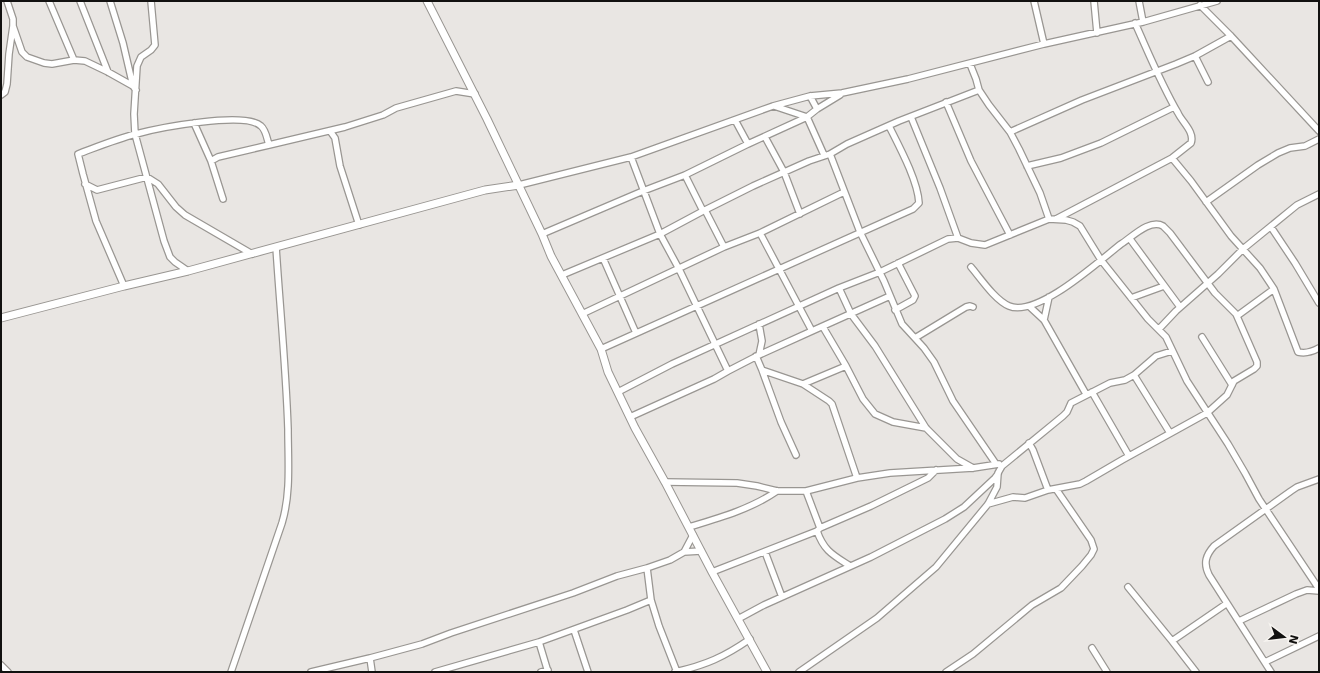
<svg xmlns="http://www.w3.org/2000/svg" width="1320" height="673" font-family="'DejaVu Sans',sans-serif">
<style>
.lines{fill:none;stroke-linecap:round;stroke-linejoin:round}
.minor-casing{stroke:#999692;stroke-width:8}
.tertiary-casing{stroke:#999692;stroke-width:9}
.minor{stroke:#fff;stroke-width:5.5}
.tertiary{stroke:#fff;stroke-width:7}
</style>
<rect width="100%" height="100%" fill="#e9e6e3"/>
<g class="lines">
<g class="minor-casing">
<path id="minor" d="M49,1l25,59
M80,1l28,71
M110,1l13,42 10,43
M151,1l4,44 -4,5 -10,7 -4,9 -3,48 1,20 29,107 6,16 5,5 13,9
M1034,1l10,43
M1094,1l3,32
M1139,1l4,21
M1200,5l31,31 88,95
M13,26l9,26 5,5 17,6 8,1 22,-4 11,1 23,11 25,14 3,4
M1195,56l13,26
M970,64l6,15 3,11 10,15 21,27 9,17 21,44 9,26
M1,95l4,-3 2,-8 2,-30 4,-28v-7l-6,-18
M810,96l7,13
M946,102l25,59 39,74
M774,106l33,11 17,38
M911,117l29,71 18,50
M735,120l13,24
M194,123l17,38 7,-4 51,-12
M330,131l5,7 5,28 19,59
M1010,132l72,-32 94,-36 19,-8 36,-20
M765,137l19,35 16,42
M830,154l30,78 24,49 18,43 22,24 10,14 19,39 43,63
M1172,158l19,23 40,55 29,32 14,21
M211,161l12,38
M1027,166l34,-8 40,-15 73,-36
M685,175l18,36
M85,184l12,6 50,-13 11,7 18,23 9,8 67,39
M519,185l112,-28 142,-51 37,-10 32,-3 66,-14 136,-35 99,-22 74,-21
M1206,202l52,-37 20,-12 12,-5 15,-2 14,-7
M705,210l19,37
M1056,219l116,-61 19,-15c4,-11 -9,-21 -13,-30 -17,-29 -29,-59 -43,-90
M1271,227l24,36 24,40
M760,233l52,98 78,-35
M542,234l101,-43 42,-16 63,-31 59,-27 10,-8 23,-14
M1130,239l50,68
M603,258l33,75
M971,267c10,12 24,33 38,39 28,12 90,-45 112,-62 10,-6 29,-26 42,-18 2,2 5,5 7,7l45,60 21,21 21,48v4l-3,3 -20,12 -7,14 -20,18 -85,47 -36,21 -6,3 -32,6 -15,-40 -4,-7
M562,275l98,-41 43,-23 50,-25 56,-25 21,-7 17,-10 52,-23 80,-31
M124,286l-28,-65 -13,-47 -5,-20c19,-7 38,-15 58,-20 22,-6 109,-23 125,-8 5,4 6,13 8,19l76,-18 38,-12 13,-7 60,-17 19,3
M839,288l12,26 24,32 51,82 31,31 16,9
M1131,298l33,-12
M1030,307l14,13 42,74
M895,310l18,-10 2,-4 -17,-33
M582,314l142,-67 36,-14 84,-41
M1237,316l37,-27 24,63c8,2 14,0 21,-4
M1044,320l5,-23
M823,327l23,39 17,33 12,15 18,8 33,6
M1159,329l17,-18 42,-37 25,-25 54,-44 22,-11
M1202,337l30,48
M915,338l51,-31 4,-1 3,1
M601,349l312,-140 6,-6c-1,-22 -20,-57 -30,-77
M759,355l3,-14 -3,-17
M756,356l6,14 41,14 43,-18
M762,370l19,52 15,33
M728,371l31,-16 53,-24
M1134,375l36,58
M803,384l26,17 3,3 25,74
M618,392l54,-28 167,-76 41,-16 68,-33 10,-1 13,5 14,2 64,-26 17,1 7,2 7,4 21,34 47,59 18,18 21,44 41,63 17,29 14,26 60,90
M1092,392l37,64
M630,417l84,-38 14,-8 -49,-102 -19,-35 -29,-77
M665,482l72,1 20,3 20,5h29l51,-13 33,-5 83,-5 26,-4
M806,491l14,37
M988,504l25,-7 12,1 23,-8
M689,527c30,-9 62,-18 88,-36
M817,531c7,20 16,24 33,35
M684,552l9,-17
M765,552l17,45
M712,572l105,-41 3,-3 51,-22 57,-28 8,-8
M1128,587l44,54
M651,600l8,26 18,46
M738,619l26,-14 107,-48 74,-38 19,-12 31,-29 3,-4
M1239,621l57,-27 11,-4 12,1
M574,630l14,42
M1092,648l15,24
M370,658l52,-14 29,-11 122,-40 44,-17 30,-8
M1265,662l54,-26
M1,665l7,7
M231,672l51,-149c9,-30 6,-62 6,-94 -2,-60 -8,-121 -12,-182
M311,672l59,-14 2,14
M435,672l104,-30
M541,672l7,-2
M548,672l-9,-30 88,-32 24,-10 -4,-32 23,-8 14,-8 17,-1
M675,672c31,-7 49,-15 75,-33
M799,672l78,-54 59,-51 52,-63 9,-17 1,-14 4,-7 61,-50 4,-4 4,-9 39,-20 15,-3 9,-5 22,-19 16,-5
M946,672l27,-18 59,-49 29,-17 21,-22 9,-11 3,-6 -3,-9 -35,-51
M1196,672l-24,-31 54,-37
M1271,672l-62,-97c-6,-12 -3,-20 5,-29l77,-55 6,-4 22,-8"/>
</g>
<g class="tertiary-casing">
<path id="tertiary" d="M427,1l60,118 55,115 9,22 50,93 7,23 27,56 30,54 47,90 55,100
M1,318l123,-32 64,-15 297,-81 34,-5"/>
</g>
<use href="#minor" class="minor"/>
<use href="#tertiary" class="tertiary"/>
</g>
<rect width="1320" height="673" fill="none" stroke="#121110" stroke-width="4"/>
<g transform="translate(1284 637) rotate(105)" stroke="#f7f4f0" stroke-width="3" paint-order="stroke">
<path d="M0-3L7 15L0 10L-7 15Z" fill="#121110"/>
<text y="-6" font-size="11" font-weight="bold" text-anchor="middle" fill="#121110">N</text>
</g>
</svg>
